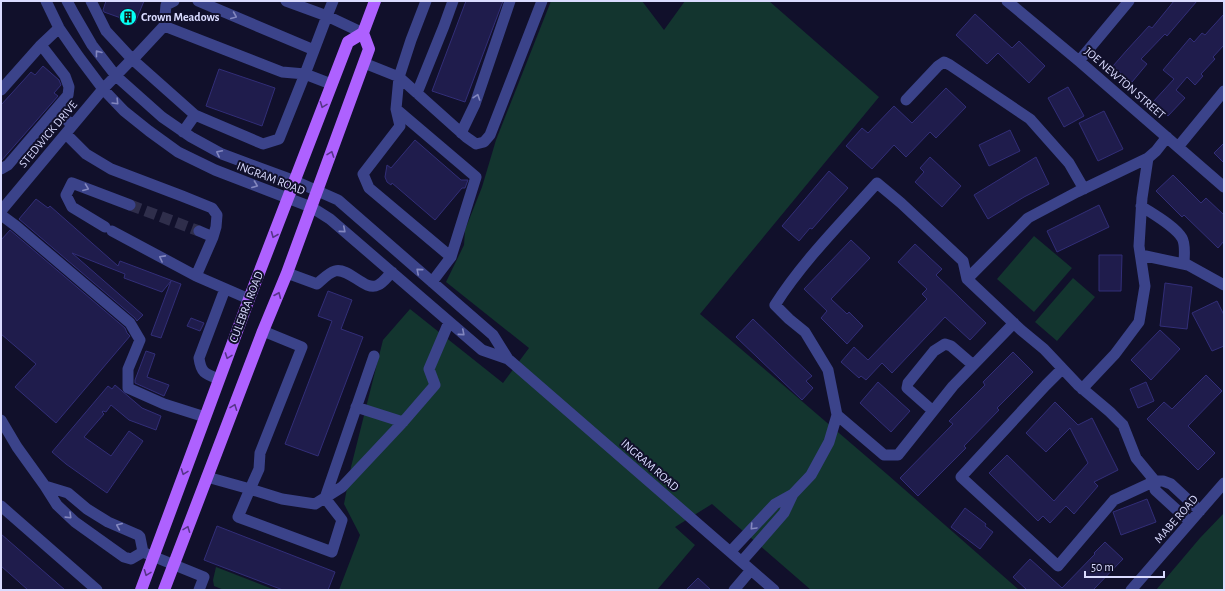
<svg xmlns="http://www.w3.org/2000/svg" width="1225" height="591" font-family="'Alegreya Sans',sans-serif">
<style>
.green{fill:#13352f}
.building{fill:#1f1c4c;stroke:#322e78}
.lines{fill:none;stroke-linecap:round;stroke-linejoin:round}
.minor-tunnel{stroke:#2f2e4b;stroke-width:11;stroke-dasharray:11 5.5;stroke-linecap:butt}
.minor{stroke:#3b438a;stroke-width:11}
.major{stroke:#ae61ff;stroke-width:12}
.oneway{stroke:#8387bf}
.oneway2{stroke:#58348a}
.labels{text-anchor:middle;stroke-width:4;stroke-linejoin:round;paint-order:stroke}
.poi-label{font-size:12px;font-weight:bold;fill:#dadbff;stroke:#11102b;text-anchor:start}
.street-label{font-size:12px;fill:#dadbff;stroke:#11102b}
</style>
<rect width="100%" height="100%" fill="#11102b"/>
<path class="green" d="M551,1h91l22,29 21,-29h84l110,96 -179,217 188,161 131,115h-208l-99,-86 -37,23 20,18 -38,45h-318l21,-55 -16,-31 7,-37 32,-127 27,-31 93,74 26,-35 -83,-66 18,-37 1,-15 17,-43 14,-47z
M1034,236l38,32 -38,44 -37,-33z
M1073,278l22,19 -38,44 -22,-19z
M1224,513v77h-68l44,-52z
M216,567l59,23h-51l-10,-4 -1,-6z"/>
<path class="building" d="M106,1h38l-9,22 -31,-11 -1,-2z
M466,1h37l-38,101 -33,-11z
M1174,1h23l-30,35 -2,-2 -24,25 6,5 -15,18 -19,-16 14,-16 22,-24 3,2z
M975,14l37,34 7,-7 26,25 -16,17 -31,-30 -11,11 -31,-29z
M1224,14v31l-11,12 2,2 -14,15 2,2 -8,9 -8,-8 -11,13 9,8 -17,18 -15,-14 21,-23 -11,-9 27,-32 4,4 8,-9 3,2z
M43,66l16,14 2,5 -7,8 4,3 -57,65v-56l30,-33 4,3z
M219,69l56,19 -13,38 -56,-20z
M1068,87l16,29 -20,11 -16,-29z
M946,88l20,19 -30,31 -6,-6 -24,25 -12,-12 -22,24 -26,-23 16,-18 6,5 26,-27 18,17z
M1104,111l19,38 -25,12 -19,-38z
M1010,130l10,21 -31,15 -10,-21z
M415,140l46,40h7l-3,8h-3l-27,32 -43,-37 -1,2 -4,-3 -2,-5 2,-12 4,3z
M1224,143v20l-10,-10z
M930,157l31,29 -19,21 -27,-25 9,-10 -4,-4z
M1036,157l13,27 -25,13 -36,22 -14,-24z
M829,171l19,17 -36,41 -2,-1 -11,13 -17,-15z
M1173,175l28,28 5,-5 18,17v26l-6,7 -34,-33 -2,2 -26,-26z
M36,199l12,9 2,-2 68,60 2,-5 61,23 -20,54 -10,-3 20,-54 -9,11 -38,-14 1,-4 -53,-21 71,62 -6,6 -2,-3 -116,-99z
M1099,205l10,22 -52,25 -10,-21z
M10,230l115,98 2,5 3,3 -74,87 -41,-36 21,-23 -35,-30v-94z
M851,240l19,18 -39,41 16,15 2,-2 14,14 -16,18 -26,-26 6,-7 -23,-22z
M915,244l27,25 -6,6 50,48 -16,17 -25,-23 -53,56 -10,-10 -16,17 -5,-4 -2,2 -18,-16 13,-15 14,13 59,-61 -5,-5 5,-5 -29,-27z
M1099,255h23l-1,36h-22z
M1165,283l27,4 -5,42 -27,-3z
M328,291l24,9 -11,29 22,8 -45,119 -33,-12 47,-123 -14,-5z
M1217,301l7,14v31l-12,5 -20,-38z
M191,318l13,5 -4,8 -13,-5z
M753,319l59,57 -6,5 7,7 -11,12 -66,-63z
M1160,330l20,19 -29,31 -20,-20z
M146,351l9,3 -8,23 22,8 -5,11 -29,-13v-3z
M1013,352l20,20 -36,36 2,2 -35,36 2,2 -48,48 -18,-18 53,-54 -4,-3 36,-36 -2,-3z
M1206,375l16,16 -34,35 27,27 -17,17 -51,-51 17,-17 8,7z
M878,382l32,29 -19,21 -31,-29z
M1146,382l8,19 -16,7 -8,-19z
M115,385l27,23 19,8 -5,14 -27,-10 -18,-15 -5,7 -3,-1 -1,1 2,2 -20,23 27,19 18,-25 14,10 -36,52 -41,-29 -14,-12 56,-66 4,3z
M1055,402l23,23 14,-7 26,52 -24,12 4,4 -24,28 -8,-8 -16,17 -7,-7 -5,5 -49,-48 18,-18 47,46 34,-38 -18,-35 -24,24 -20,-19z
M1147,499l9,23 -35,13 -8,-23z
M965,508l21,16 -1,2 8,6 -13,17 -29,-22z
M217,526l118,46 -7,18h-45l-79,-30z
M1,534l64,56h-37l-27,-24z
M1105,542l18,17 -30,31h-66l-14,-13 17,-18 32,29 33,-34 -1,-1z
M698,578l13,12h-25z"/>
<g class="lines">
<path class="minor-tunnel" d="M130,205l69,26"/>
<path class="minor" d="M46,1l13,27 20,29 24,32 21,22 25,20 29,21 37,18 96,37 19,12 152,131 26,9
M67,1l7,13 18,31 24,31 46,41 29,20 31,17 73,27 43,19 155,135 15,24 266,231
M174,1l-8,4 -2,21 -27,29 -5,4 63,56 -12,17
M198,1l116,49
M286,1l41,15 6,-15
M426,1l-15,39 -12,37 67,60 10,7 8,-2 6,-7 52,-134
M1007,1l72,60 145,126
M164,26l118,46 23,2 22,-58 36,17
M1079,61l50,-60
M364,63l35,14 -3,32 80,68 -25,80 -19,25
M1,90l40,-45 18,-17
M417,93l27,-67 9,-25
M906,100l32,-34 6,-4 6,3 80,54 39,44 15,26
M396,109l4,17 -37,48 6,14 82,69
M56,110l16,15
M195,115l68,29 16,-5 26,-65 26,10
M461,133l14,-29 35,-103
M66,134l20,20 25,15 71,27 30,12 5,7 -1,12 -3,10 -17,39
M1167,137l-11,14 -8,7 -71,34 -49,26 -61,61 54,51 23,19 34,36 32,27 13,13 13,33 19,23v9l35,32
M1178,147l46,-56
M1,169l7,-4 60,-70 1,-8 -4,-11 -24,-31
M1141,206c12,8 34,20 41,32 4,7 2,18 2,26
M1,211l102,-122 29,-30 -26,-28 -15,-30
M1,215l15,11 114,97 10,17 -12,29v19l36,16 41,13
M105,227l-33,-20 -6,-12 6,-12 58,22
M112,231l84,45 53,23
M199,231l14,6
M1141,255l47,10 36,20
M287,273l30,11c5,-4 11,-11 18,-13 14,-4 30,21 43,14 5,-2 9,-8 14,-13
M967,279l-4,-18 -62,-58 -24,-20c-35,39 -74,78 -102,122l14,14 16,13 23,38 9,45 47,40h14l55,-69 61,-63
M263,331l39,16 -42,106 -1,16 -9,20 32,10 33,5 27,-17 61,-65 32,-37 -6,-16 20,-47
M1062,369l-16,16 -85,92 97,89 56,-66 41,-19h8l8,3 29,27
M219,379c-14,-5 -18,-6 -20,-21l26,-69
M1082,389l33,-35 24,-32 6,-36 -6,-40 3,-48 6,-40
M356,407l47,15
M933,411l-26,-23 1,-5 26,-32 11,-7 6,2 22,19
M1,420l16,27 28,39 12,19 18,17 49,35 7,2 12,-7
M207,477l43,12 -12,28 94,35 10,-32 -17,-22 49,-142
M45,486l23,7 19,16 21,13 30,13 2,2 3,15
M1,506l96,84
M731,551l44,-47 18,-10 18,-19 18,-33 8,-27
M145,553l59,24 -5,13
M742,561l42,-48 9,-19
M734,590l17,-20
M1131,590l93,-107"/>
<path class="major" d="M141,590l108,-291 99,-257 15,-9 12,-32
M164,590l99,-259 24,-58 82,-224 -6,-16"/>
</g>
<defs><path id="oneway-chevron" d="M-2-3.5L2.5 0L-2 3.5" fill="none" stroke-width="1.6" stroke-linecap="round" stroke-linejoin="round"/></defs>
<g class="oneway">
<use href="#oneway-chevron" transform="translate(234 16) rotate(23)"/>
<use href="#oneway-chevron" transform="translate(98 53) rotate(-128)"/>
<use href="#oneway-chevron" transform="translate(477 97) rotate(-71)"/>
<use href="#oneway-chevron" transform="translate(116 102) rotate(46)"/>
<use href="#oneway-chevron" transform="translate(219 153) rotate(-153)"/>
<use href="#oneway-chevron" transform="translate(255 185) rotate(21)"/>
<use href="#oneway-chevron" transform="translate(86 188) rotate(21)"/>
<use href="#oneway-chevron" transform="translate(343 230) rotate(41)"/>
<use href="#oneway-chevron" transform="translate(162 258) rotate(-152)"/>
<use href="#oneway-chevron" transform="translate(419 271) rotate(-139)"/>
<use href="#oneway-chevron" transform="translate(462 333) rotate(41)"/>
<use href="#oneway-chevron" transform="translate(69 516) rotate(44)"/>
<use href="#oneway-chevron" transform="translate(119 526) rotate(-157)"/>
<use href="#oneway-chevron" transform="translate(753 527) rotate(133)"/>
</g>
<g class="oneway2">
<use href="#oneway-chevron" transform="translate(323 105) rotate(111)"/>
<use href="#oneway-chevron" transform="translate(331 154) rotate(-70)"/>
<use href="#oneway-chevron" transform="translate(274 235) rotate(112)"/>
<use href="#oneway-chevron" transform="translate(278 295) rotate(-67)"/>
<use href="#oneway-chevron" transform="translate(228 356) rotate(110)"/>
<use href="#oneway-chevron" transform="translate(234 407) rotate(-69)"/>
<use href="#oneway-chevron" transform="translate(184 472) rotate(110)"/>
<use href="#oneway-chevron" transform="translate(187 529) rotate(-69)"/>
<use href="#oneway-chevron" transform="translate(147 573) rotate(111)"/>
</g>
<defs>
<g id="building-disc" transform="scale(0.9)"><circle r="9.5" fill="#06fff5" stroke="#11102b"/><path d="M-4-6H4V6H1V3H-1V6H-4ZM-2.5-4.3h1.7v1.8h-1.7ZM.8-4.3h1.7v1.8H.8ZM-2.5-1h1.7V.8h-1.7ZM.8-1h1.7V.8H.8Z" fill="#111"/></g>
</defs>
<g fill-rule="evenodd">
<use href="#building-disc" x="128" y="17"/>
</g>
<g class="labels">
<g class="poi-label">
<text x="141" y="21">Crown Meadows</text>
</g>
<g class="street-label">
<text transform="translate(1125 83) rotate(41)" y="4">JOE NEWTON STREET</text>
<text transform="translate(48 134) rotate(-50)" y="4">STEDWICK DRIVE</text>
<text transform="translate(271 178) rotate(21)" y="4">INGRAM ROAD</text>
<text transform="translate(246 307) rotate(-69)" y="4">CULEBRA ROAD</text>
<text transform="translate(650 465) rotate(41)" y="4">INGRAM ROAD</text>
<text transform="translate(1176 519) rotate(-49)" y="4">MABE ROAD</text>
</g>
</g>
<rect width="1225" height="591" fill="none" stroke="#dadbff" stroke-width="4"/>
<path d="M1085 571v6h79v-6" fill="none" stroke="#dadbff" stroke-width="2"/>
<text x="1091" y="571" font-size="12" fill="#dadbff" stroke="#11102b" stroke-width="3" paint-order="stroke">50 m</text>
</svg>
